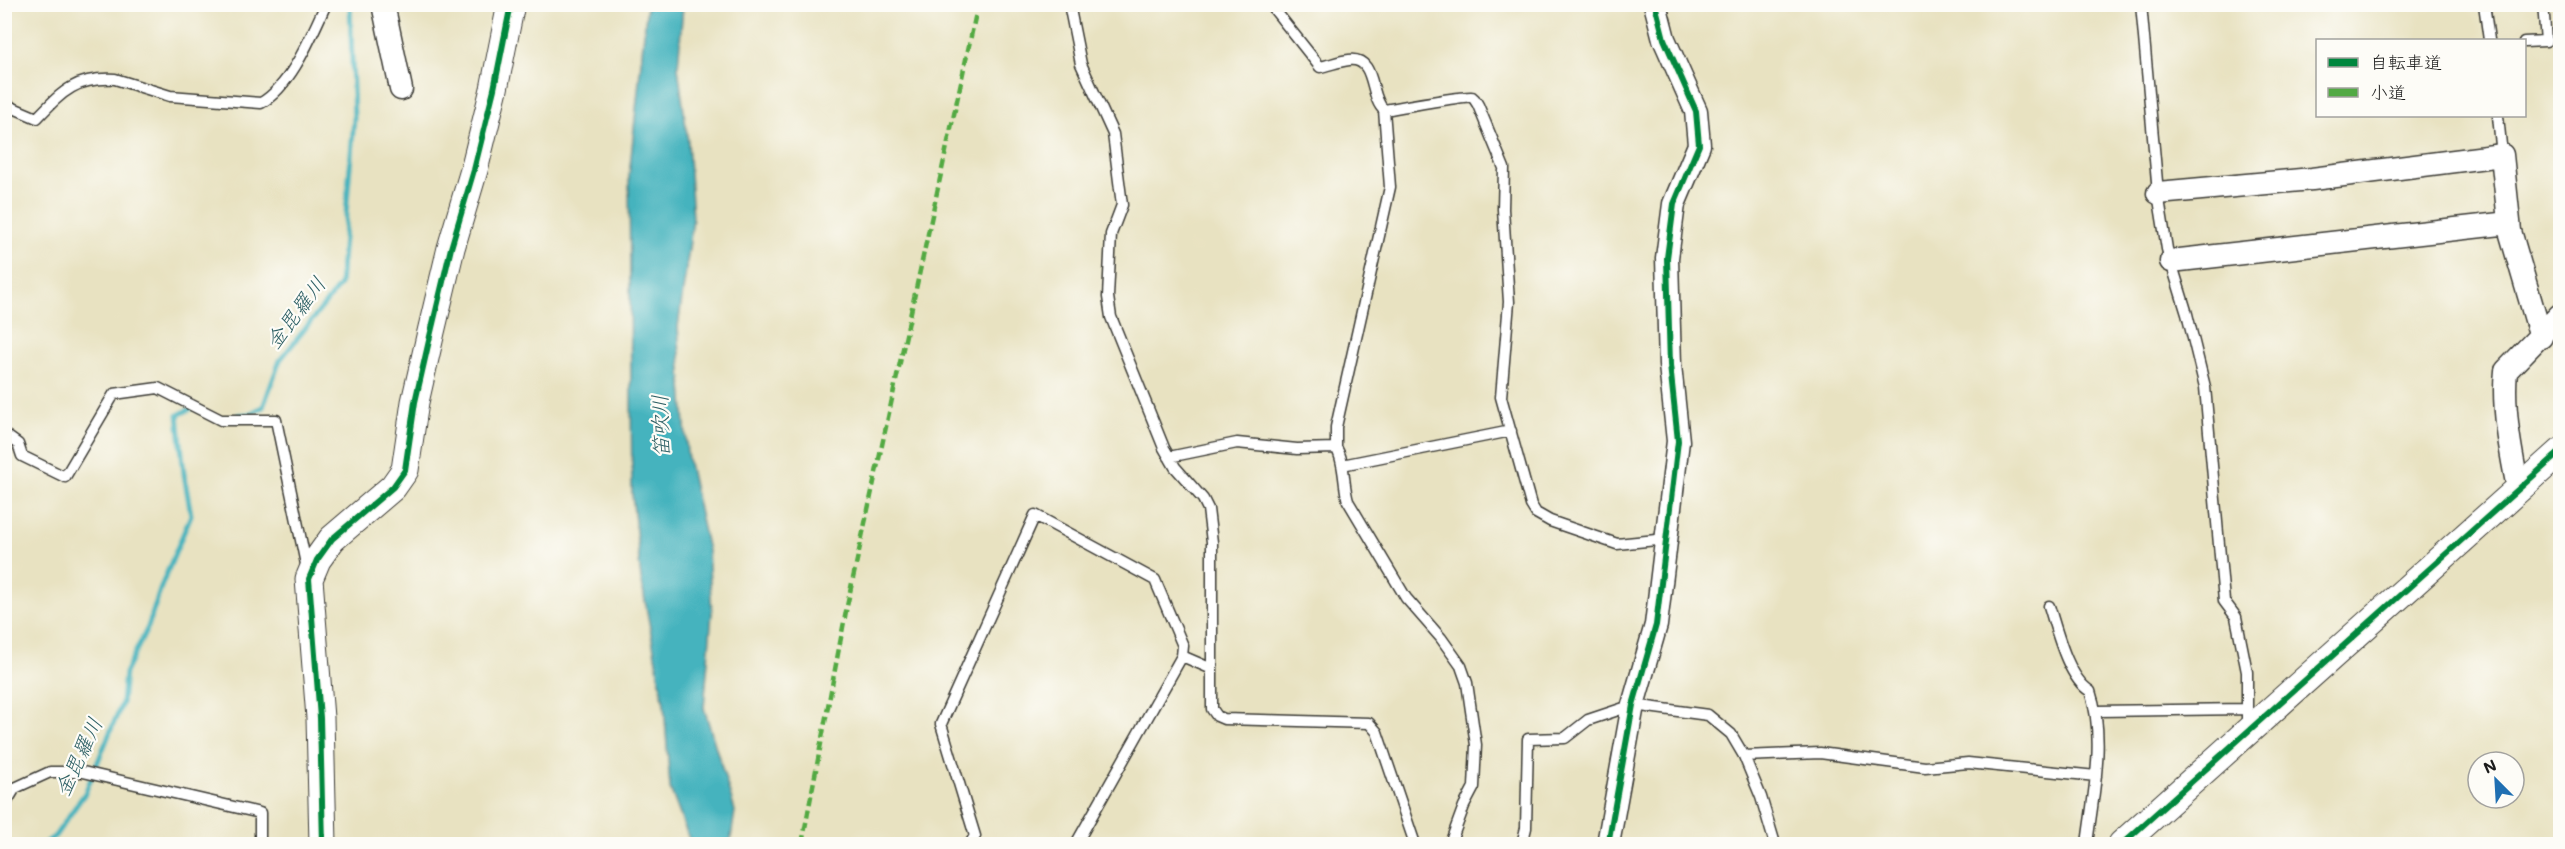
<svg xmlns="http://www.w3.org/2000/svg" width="2565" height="849" font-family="Mali,'Klee One',sans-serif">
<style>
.water{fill:#44b3be;stroke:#30686d;stroke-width:1.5}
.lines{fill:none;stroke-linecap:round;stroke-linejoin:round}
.stream{stroke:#44b3be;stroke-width:5}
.service-casing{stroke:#3b3a35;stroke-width:13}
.minor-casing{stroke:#3b3a35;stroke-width:25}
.tertiary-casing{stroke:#3b3a35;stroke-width:29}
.service{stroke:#fff;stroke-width:10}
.minor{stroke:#fff;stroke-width:22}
.tertiary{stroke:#fff;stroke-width:27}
.quiet{stroke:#52a943;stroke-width:4.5;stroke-dasharray:9 4.5;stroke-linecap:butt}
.cycleway-casing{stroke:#fdfcf7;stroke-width:10}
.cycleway{stroke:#00873e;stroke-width:6}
.labels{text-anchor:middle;stroke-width:4.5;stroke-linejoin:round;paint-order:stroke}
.water-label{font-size:21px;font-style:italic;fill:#2e6065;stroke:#fdfcf7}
</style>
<rect width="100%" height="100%" fill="#fdfcf7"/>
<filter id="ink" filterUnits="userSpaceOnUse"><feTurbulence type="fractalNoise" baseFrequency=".0167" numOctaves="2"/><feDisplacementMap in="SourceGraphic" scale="12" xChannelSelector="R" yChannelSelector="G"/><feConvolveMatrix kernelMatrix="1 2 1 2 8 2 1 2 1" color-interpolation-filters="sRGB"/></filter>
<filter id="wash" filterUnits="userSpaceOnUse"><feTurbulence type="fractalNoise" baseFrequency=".008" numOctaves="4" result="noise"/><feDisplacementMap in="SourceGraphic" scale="24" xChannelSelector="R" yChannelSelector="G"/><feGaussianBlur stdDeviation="1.35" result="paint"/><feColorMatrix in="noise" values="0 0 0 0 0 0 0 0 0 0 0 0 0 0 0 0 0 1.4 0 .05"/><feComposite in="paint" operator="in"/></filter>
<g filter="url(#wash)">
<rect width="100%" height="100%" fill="#e8e2c1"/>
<path class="water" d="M647,5h36l-5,62 10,75 5,77 -15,108 9,127 21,97 4,62 -8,95 31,103 -5,33h-39l-21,-56 -6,-84 -23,-125 -9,-85 -3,-318z"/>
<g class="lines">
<path class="stream" d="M238,415l11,-1 14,-7 17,-47 60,-75 14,-166 -4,-115
M44,844l11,-8 30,-43 37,-90 3,-30 23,-46 13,-40 30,-72 -7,-41 -6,-59 16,-8"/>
</g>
</g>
<g filter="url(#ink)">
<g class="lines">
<g class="service-casing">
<path id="service" d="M1069,4l12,60 32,70 9,71 -11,29 -3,63 3,20 53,131 11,19 28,32 5,10 4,33v167l5,7 7,3 145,4 8,9 38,112
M1270,4l50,63c10,-2 19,-6 29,-7 28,-3 20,38 35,50 12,-2 83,-15 88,-13 3,2 4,5 6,8l26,63 -1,41 6,93 -8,95 30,108 5,8 14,8 67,23 49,-5
M2141,4l17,189 9,56 20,65 18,73 19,214 12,16 11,55v56
M2484,4l5,36
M2524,42l22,-1 -3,-37
M4,104l33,14c25,-26 38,-41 78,-39l55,17 91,7c31,-18 50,-67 65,-99
M2498,116l4,39
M4,434l14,10 4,12 43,21 49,-83 44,-6 63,32h55l31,149
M1336,448v-21l54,-240 -6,-77
M1169,457l68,-14 60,6 39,-1c9,12 7,37 12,53l58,97 35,40 20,28 6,17 9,62 -2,42 -10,19 -14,38
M1342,465l169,-34
M2049,606c8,25 19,72 41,85 16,47 3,104 -3,153
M1182,656l30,13
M2097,711l150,-2
M1744,756l76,-3 105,14 43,-4 128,13
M4,806l11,-18 35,-16h33l177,41v31
M970,844l5,-8 -34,-112 94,-209 120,65 28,66 -1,10 -106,188
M1522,844l4,-16 2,-89 37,-1 23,-18 45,-15 75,10 23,19 13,22 17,41 14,47"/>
</g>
<g class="minor-casing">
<path id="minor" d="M383,4l18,85
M2158,193l154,-14 190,-24 8,76 31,106
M2171,261l338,-38
M2518,488c-7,-35 -16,-81 -12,-117l54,-56
M1608,844l25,-139 23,-80 22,-184 -8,-76 -3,-107 7,-54 25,-59 -3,-34 -32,-72 -9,-35"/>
</g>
<g class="tertiary-casing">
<path id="tertiary" d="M323,844l-3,-126 -11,-139 8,-19 15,-21 61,-52 12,-17 10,-68 16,-70 20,-84 23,-78 20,-81 17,-85
M2122,844l438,-392"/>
</g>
<use href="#service" class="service"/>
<use href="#minor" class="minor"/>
<use href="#tertiary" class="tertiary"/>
<path class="quiet" d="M802,844l45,-238 131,-602"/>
<g class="cycleway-casing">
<path id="cycleway" d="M323,844l-3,-126 -11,-139 8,-19 15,-21 61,-52 12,-17 10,-68 16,-70 20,-84 23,-78 20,-81 17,-85
M1608,844l25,-139 23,-80 22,-184 -8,-76 -3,-107 7,-54 25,-59 -3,-34 -32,-72 -9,-35
M2122,844l438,-392"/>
</g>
<use href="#cycleway" class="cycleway"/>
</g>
</g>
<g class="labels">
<g class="water-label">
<text transform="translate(296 313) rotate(-53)" y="7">金毘羅川</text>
<text transform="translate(661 426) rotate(-92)" y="7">笛吹川</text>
<text transform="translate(79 757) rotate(-65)" y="7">金毘羅川</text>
</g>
</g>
<rect width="2565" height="849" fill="none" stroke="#fdfcf7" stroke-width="24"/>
<rect x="2316" y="39" width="210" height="78" fill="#fdfcf7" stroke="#a3a29f" stroke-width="1.5"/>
<rect x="2328" y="58" width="30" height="9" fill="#00873e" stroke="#a3a29f" stroke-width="1.5"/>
<text x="2370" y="69" font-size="18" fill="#1c1c1c">自転車道</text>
<rect x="2328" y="88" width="30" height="9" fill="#52a943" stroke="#a3a29f" stroke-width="1.5"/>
<text x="2370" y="99" font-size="18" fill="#1c1c1c">小道</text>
<g transform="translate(2496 780) rotate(336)"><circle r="28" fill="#fdfcf7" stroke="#a3a29f" stroke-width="1.5"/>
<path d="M0-4.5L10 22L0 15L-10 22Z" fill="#1f6fb2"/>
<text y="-9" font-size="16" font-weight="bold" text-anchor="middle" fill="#1c1c1c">N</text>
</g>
</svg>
